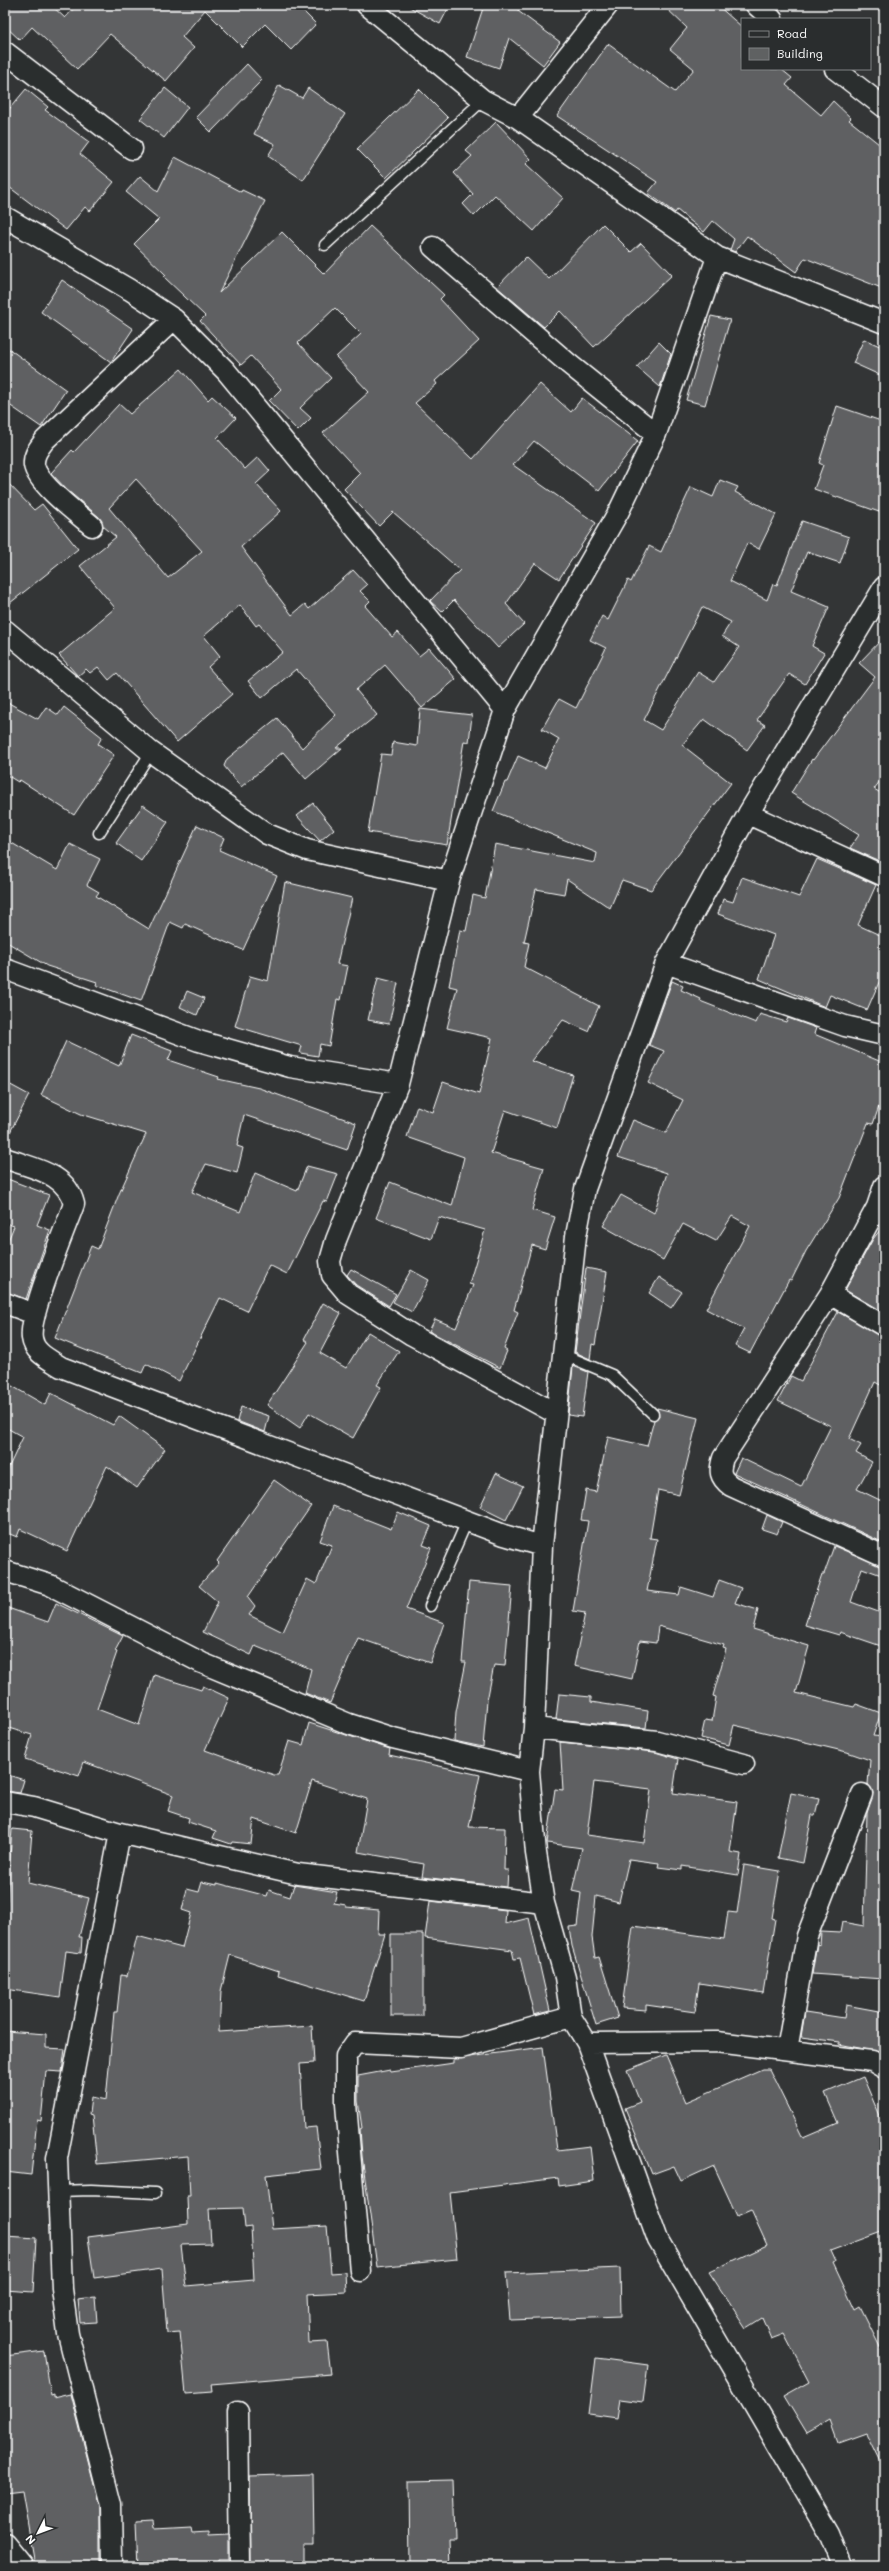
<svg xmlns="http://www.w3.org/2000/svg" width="889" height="2571" font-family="Mali,sans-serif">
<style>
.building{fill:#5f6162;stroke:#fff;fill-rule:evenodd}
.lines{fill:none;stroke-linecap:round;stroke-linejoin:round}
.lane-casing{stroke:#fff;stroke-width:13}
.street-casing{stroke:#fff;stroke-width:23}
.lane{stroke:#2a2d2e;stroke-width:10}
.street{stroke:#2a2d2e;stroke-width:20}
</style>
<rect width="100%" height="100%" fill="#333536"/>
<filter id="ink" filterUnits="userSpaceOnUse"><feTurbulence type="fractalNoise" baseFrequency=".025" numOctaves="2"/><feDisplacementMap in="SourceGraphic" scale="8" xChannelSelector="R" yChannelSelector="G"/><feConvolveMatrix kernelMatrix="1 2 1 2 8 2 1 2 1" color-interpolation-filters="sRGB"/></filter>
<g filter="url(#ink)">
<path class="building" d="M5,5h46l14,13 12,-13h220l19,19 -25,26 -26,-26 -23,23 -37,-37 -23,27 12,11 -28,33 -56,-47 -33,35 -45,-42 -12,13 -15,-14z
M406,5h44l-10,19z
M484,5h36l-2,6 42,31 -17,23 -34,-27 -10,30 -32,-11z
M663,5h54l25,22v42h39l11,9 -6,7 35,30 12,-14 18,17 -2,2 35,28v141l-79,-31 -9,14 -49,-36 -12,16 -5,-2 4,-11 -21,-18 -9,11 -27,-22 -2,3 -27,-20 9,-11 -100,-66 51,-72 67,48 19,-23 -24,-20 17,-21z
M247,64l15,16 -51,52 -15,-15z
M279,85l23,13 6,-10 37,26 -42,66 -35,-24 7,-12 -21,-10z
M165,88l23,19 -24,31 -24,-19z
M26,89l22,18 -3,3 44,32 -9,12 34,28 -24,29 -5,-4 -19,23 -61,-46v-70z
M419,89l29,29 -62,60 -29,-29z
M496,122l35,37 -5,5 37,34 -29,33 -39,-36 -21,21 -11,-12 10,-10 -19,-21 18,-17 -6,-5z
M175,157l66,35 1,-2 23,11 -46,92 63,-61 42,42 46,-48 74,69 -4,4 39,42 -44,40 2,3 -22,19 58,56 67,-75 31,28 11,-14 56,43 -39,50 -65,-50 -21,24 83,58 -37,56 -24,-16 -29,41 18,20 -26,24 -44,-48 -12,12 -12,-11 30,-31 -67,-58 -14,14 -35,-37 16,-16 -37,-40 46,-41 -33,-35 25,-23 -26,-26 -37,35 33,35 -31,30 11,10 -13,13 -29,-30 12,-12 -30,-33 -10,9 -41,-44 5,-5 -41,-39 2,-2 -32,-31 25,-25 -33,-27 14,-16 18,15z
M603,224l28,28 10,-9 31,32 -78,72 -34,-36 -16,16 -47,-40 29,-30 23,22z
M62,280l71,49 -22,33 -70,-50z
M711,316l19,4 -25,85 -19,-5z
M864,339l20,9v29l-31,-14z
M659,342l12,12 -11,33 -23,-20z
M5,346l61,44 -25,37 -36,-25z
M181,369l27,31 4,-4 24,22 -19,20 28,31 13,-12 12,14 -14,13 25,27 -40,36 51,68 13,-11 4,5 44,-39 14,15 -7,6 10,10 -5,5 27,31 6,-5 21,24 10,-8 27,31 -34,29 -37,-43 -29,25 21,25 -41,33h6l-36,31 -23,-27 -42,35 -17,-21 3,-7 50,-41 25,30 34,-33 -40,-46 -34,29 -14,-17 35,-29 -24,-28 -3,2 -16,-21 -36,31 16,20 -12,11 24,27 -55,48 -60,-69 -8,7 -11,-13 -8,6 -4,-4 -8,7 -19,-21 56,-47 -35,-42 36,-29 -13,-11 -4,-9 -32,-27 -16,-17 21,-23 2,2 45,-48 11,10zM136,479l66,72 -34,27 -59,-70z
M837,406l47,16v78l-5,12 -65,-23 9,-24 -4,-2z
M5,480l29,30 8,-6 36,45 -73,58z
M720,480l18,7 -3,5 41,22 -17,35 -12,-6 -17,38 37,19 6,-16 4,1 25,-64 47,16 -9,26 -33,-11 -16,39 38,16 -17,39 12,7 -19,31 -16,-10 -32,46 8,5 -18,25 -43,-31 -22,26 49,38 -80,107 -29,-10 -12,28 -43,-29 -3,15 -28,-5 -12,53 5,1 -5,24 75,39 -11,25 -25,-11 -32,41 42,14 -16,53 -52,-18 -14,43 53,15 -12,42 23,7 -10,32 -13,-4 -18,65 4,2 -14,37 3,2 -7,17 -71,-37 6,-12 21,9 17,-43 -4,-1 16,-54 -46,-13 -8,22 -55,-21 14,-36 62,24 12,-49 -57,-20 10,-31 16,6 10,-30 36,12 13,-56 -45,-10 10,-40 -8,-2 11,-56 6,1 7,-36 12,3 10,-54 100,19 2,-10 -104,-42 12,-29h2l11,-26 27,12 14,-29 -17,-10 17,-30 17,9 30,-60 -16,-8 12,-24 6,4 20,-40 3,2 18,-36 12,6 30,-65 22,10zM702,607l29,15 -9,14 17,11 -25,35 -16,-10 -37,58 -17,-10z
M884,637v139l-10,13 10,6v68l-34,-15 9,-13 -68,-42 21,-34 1,1 62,-83 -16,-14z
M5,701l33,18 8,-12 12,8 6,-8 38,30 -4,7 16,11 -40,60 -54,-35 -2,2 -13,-8z
M420,709l52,6 -3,27 -5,-1 -17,104 -79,-13 13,-78 10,1 2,-13 24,4z
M313,803l21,26 -14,12 -23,-25z
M143,805l25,17 -27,39 -25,-18z
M197,825l27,13 -5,12 58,26 -34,74 -58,-26 -2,4 -13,-6 -29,79 -45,-16 1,-3 -50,-16 -42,-25v-102l52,31 13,-26 30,15 -13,26 12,7 -3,4 53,33z
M817,859l59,26 -18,40 26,12v34l-17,39 -37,-15 -5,12 -66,-28 15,-44 -56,-21 5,-15 10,3 9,-25 57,20z
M285,882l67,16 -15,66 11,2 -7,34 -4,-1 -8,47 -9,-2 -2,12 -18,-3 2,-7 -67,-20 15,-50 18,5z
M378,978l20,5 -9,41 -21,-4z
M672,981l11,5 -2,4 20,9 -1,2 56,22 4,-9 26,8 2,-4 28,10 -2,6 70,29v29l-11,32 -5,-1 -29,75 -33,53 -15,30 -2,-1 -39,73 -15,-7 9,-17 -38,-20 44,-83 -18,-10 -16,25 -33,-17 -20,36 -60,-34 18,-31 33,18 13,-40 -49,-16 15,-37 33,13 17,-33 -35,-17 16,-32 -15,-6z
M187,991l17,7 -7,17 -17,-8z
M131,1035l41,16 -4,9 51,17 -1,2 41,9 97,35 -9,27 -103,-35 -7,31 6,2 -6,25 -31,-9 -14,28 48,20 15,-39 42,18 10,-25 31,8 -11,28 -4,-1 -36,73 -18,-9 -22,46 -27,-13 -41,83 -33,-17 -4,9 -87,-35 36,-92 7,3 21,-55 27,-60 -65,-20 -40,-19 25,-54 53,25z
M5,1082l24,13 -24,47z
M5,1178l44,17 -12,30 13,5 -24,69 -21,-7v-44l9,-22 -9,-3z
M884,1225v88l-39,-23 28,-51z
M586,1268l21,4 -12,73 -3,-1 -2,15 -15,-7z
M351,1269l45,25 -7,12 -33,-21 -9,-10z
M411,1270l18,10 -17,32 -19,-10z
M659,1277l23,15 -11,16 -22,-15z
M323,1303l18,10 -21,40 26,15 22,-36 31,19 -22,34 4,2 -28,51 -44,-25 -9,15 -33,-23 41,-63 -4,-3z
M838,1312l46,25v50l-9,-5 -26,57 12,6 -5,8 16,9 -15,27 27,13v41l-150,-70 7,-15 60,29 30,-61 -53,-25 13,-25 10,5z
M573,1366l15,6 -6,45 -14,-2z
M5,1382l40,23 6,-12 62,32 6,-9 46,33 -28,39 -30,-22 -40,85 -47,-22 -3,8 -12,-5v-57l18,-38 -18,-10z
M241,1407l28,9 -4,16 -28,-11z
M657,1408l41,10 -19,77 -21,-5 -8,48 7,1 -10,52 32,4 2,-8 32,10 6,-17 22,8 -6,15 23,7 -5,19 56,17 -13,47 58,14 2,-3 25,9 -8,23 11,1 -1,242 -71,-5 5,-30 3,1 1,-13 19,1 2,-11 22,4 3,-113 6,-20 -5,-9 2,-24 -23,-8 -113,-27 -5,20 -28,-7 4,-18 7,1 4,-24 -3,-1 13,-47 -3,-1 1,-3 -66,-19 -2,17 -16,-2 -8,38 -58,-13 11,-53 -12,-2 15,-90 -7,-1 5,-30 10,2 12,-55 39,9 7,-26 5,-4z
M496,1473l27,13 -17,34 -26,-13z
M274,1480l37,26 -63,91 7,9 -6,9 34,17 24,-53 9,5 16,-39 -12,-4 13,-35 58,23 7,-17 33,14 -8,19 8,3 -25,61 38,14 -14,40 -72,-25 -28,65 -25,-10 6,-24 -56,-23 -4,9 -48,-23 15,-30 -19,-16 20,-23 -2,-2z
M767,1515l15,7 -5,12 -15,-5z
M834,1546l50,21v9l-22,-8 -11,34 33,12v33l-44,-15 -1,3 -34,-10 17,-51h2z
M469,1582l43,4 -7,80 -11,-1 -7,36 -4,46 -29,-6 2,-29 10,-50h-4z
M56,1603l67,33 -8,15 2,1 -20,57 42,16 15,-50 47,15 2,-4 26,12 -24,52 69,25h4l11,-34 14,4 6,-22 81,26 -1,6 91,20 -11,52 36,1 -1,42h4l-1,17 -85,-10 2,-13 -66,-12 9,-53 -55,-18 -16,52 -42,-14 -3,25 -19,-2 -1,2 -18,-6 3,-7 -28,-9 1,-4 -21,-7 5,-16 -89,-33 -5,14 -54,-17 7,-24 -27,-8v-120l43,15z
M559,1694l32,3v5l57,9 -2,17 -90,-9z
M560,1742l95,10 23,7 -5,34 64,9 -7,50 11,2 -3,21 -56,-9v4l-24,-3 1,-4 -30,-4 -10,43 -23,-6 -4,41 3,21 4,-1 19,61 -22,7 -24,-79 -3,-19 8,-1 4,-33 -9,-2 10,-43 -35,-5 8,-54 8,1zM594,1782l57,7 -7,54 -57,-8z
M5,1774l19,6 -4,13 -15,-2z
M791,1793l28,6 -4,16h-3l-9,48 -25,-5z
M12,1829l20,2 -4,52 61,15 -10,39h3l-1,16 -15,-2 -6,46 -55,-8v-62z
M744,1865l36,6 -8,47 3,1 -12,74 -64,-10 -4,29 -49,-7v5l-24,-2 11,-82 91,13 4,-27 9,1z
M202,1882l15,3v-2l50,13 2,-6 21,7 4,-12 43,7 -3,11 12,2v2l33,3 -1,24h7l-21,67 -86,-26 1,-4 -49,-16 -9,36 -2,41 93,-6 2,37 -14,1 4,64 12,-1 5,42 -55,6 6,54 55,-3 4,47 14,-1 1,20 -39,2 2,49 18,-1 4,32 -120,10 1,8 -26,2 -6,-62 -13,1 -5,-64 -68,9 -6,-41 100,-13 -1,-28h3l-2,-40 -91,8 -5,-49 -3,-1 2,-17 15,3 8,-88h3l4,-37 6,1 10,-40 45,12 9,-35 -9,-3 5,-21 12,3zM243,2208l2,20 6,-1 3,53 -68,6 -5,-41 30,-1 -2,-35z
M430,1901l76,9 -1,14 24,-6 21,93 -16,4 -14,-57 -6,1 -2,-9 -87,-12z
M391,1934h32v82h-32z
M846,2005l38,7v41l-45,-9v-2l-38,-5 4,-25 39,6z
M5,2031l41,3v14l19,1 -3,23 -16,-1 -5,50 -4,-1 -6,55 -26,-3z
M543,2047l14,103 33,-4 4,35 -35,5 -1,-8 -108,14 7,67 -80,8 -15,-111 -2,-27 2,-1 -4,-27v-25l32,-6 1,2 63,-9v-4z
M666,2055l20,47 76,-33h7l34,69 35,-15 -13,-30 38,-16 21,49v105l-54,20 5,11 -2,1 22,47 5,-3 24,48v115l-18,-37 -28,10 -8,-22 -23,13 -23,-38 25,-14 -25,-48 -13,5 -9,-21 -16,10 -37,-56 58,-27 -16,-35 -14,6 -23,-50 -33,15 -7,-15 -22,8 -27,-66 15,-6 -13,-32z
M5,2236l31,2 -3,54 -28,-2z
M620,2268l1,48 -111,4 -4,-47z
M95,2297l2,25 -17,1 -2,-24z
M44,2351l7,45 3,-1v3l17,-4 29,113v59h-65l-13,-75 -17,2v-137z
M596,2358l52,7 -5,37 -23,-3 -3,19 -28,-4z
M313,2474l1,70h-11v22h-52l-1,-90z
M453,2480l2,59h-7l1,27h-39l-1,-85z
M154,2521l1,7 36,-2 1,5 16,-1v4l20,-1v27h-9v6h-81l-2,-44z"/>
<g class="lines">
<g class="lane-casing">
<path id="lane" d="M325,245l158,-145
M99,833l52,-81
M562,1354l50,21 41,39
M430,1606l37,-85
M58,2191l33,-1 64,3"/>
</g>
<g class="street-casing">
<path id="street" d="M367,5l116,95 35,18 199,139 167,66
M756,5l16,14
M5,52l127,97
M835,69l49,38
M518,118l90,-113
M5,217l125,73 44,29 52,52 279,339
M433,247l136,117 87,70
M92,526c-14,-12 -55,-42 -58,-61 -1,-10 5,-17 11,-25l129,-121
M5,630l146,122 116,82 40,16 142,31
M748,814l136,62
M666,963l179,63 39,9
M5,969l194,72 91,26 108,17
M5,1158c28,11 61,14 69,46 -9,25 -46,112 -42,134 2,15 17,21 29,29l443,168 38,11
M884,1186l-7,21 -47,87 -107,164c-4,13 -4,19 8,28l153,70
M830,1294l54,32
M5,1303l29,11
M555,1413l-143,-78 -64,-41 -16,-19 -2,-14 6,-21 62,-156 51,-203 56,-171 114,-199 37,-77 61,-177
M5,1571l45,14 152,78 147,61 44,14 136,33
M534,1728l123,13 87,23
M5,1802l29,5 86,26 178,41 246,29
M587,2043l130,-1 155,19 12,7
M787,2050l20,-114 55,-142
M360,2271l-14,-167v-48l9,-13 106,5 110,-31
M238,2412l2,154
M5,2544l18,22
M112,2566l-1,-61 -43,-171 -6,-45 -5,-131 63,-325
M842,2566l-13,-33 -171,-293 -71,-197 -16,-26 -6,-40 -21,-74 -8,-50 -7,-82 5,-43 8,-182 34,-310 9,-47 81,-226 82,-149 136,-227"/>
</g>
<use href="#lane" class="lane"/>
<use href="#street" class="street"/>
</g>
</g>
<rect width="889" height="2571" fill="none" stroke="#2a2d2e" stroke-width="20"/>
<rect x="10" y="10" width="869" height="2551" fill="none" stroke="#fff" stroke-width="1.5" filter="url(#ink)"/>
<rect x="741" y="18" width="130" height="52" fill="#2a2d2e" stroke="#7f8182"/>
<rect x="749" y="31" width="20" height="6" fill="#2a2d2e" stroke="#7f8182"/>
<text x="777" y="38" font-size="12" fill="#ffffff">Road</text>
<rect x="749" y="48" width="20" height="12" fill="#5f6162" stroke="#7f8182"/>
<text x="777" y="58" font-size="12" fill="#ffffff">Building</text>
<g transform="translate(38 2533) rotate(228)" stroke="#2a2d2e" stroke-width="3" paint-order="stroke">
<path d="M0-3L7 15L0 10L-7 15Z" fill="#ffffff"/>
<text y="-6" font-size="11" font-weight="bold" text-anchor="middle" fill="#ffffff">N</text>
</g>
</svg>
